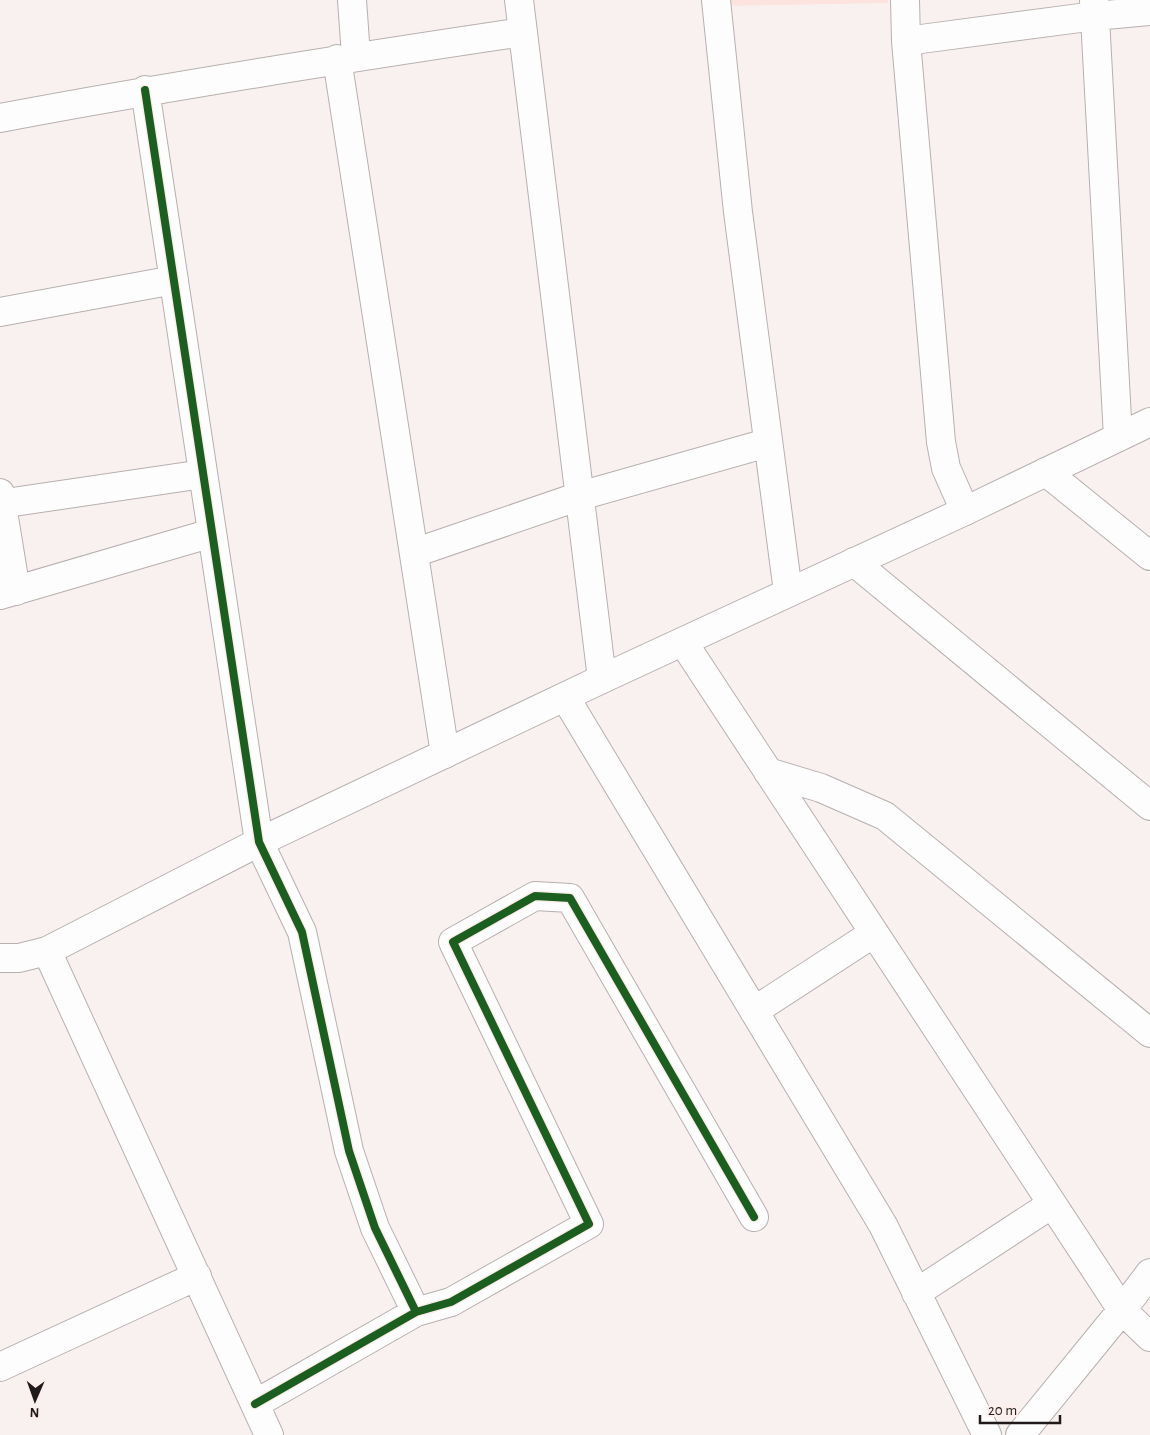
<svg xmlns="http://www.w3.org/2000/svg" width="1150" height="1435" font-family="'Alegreya Sans',sans-serif">
<style>
.green{fill:#fce3de}
.lines{fill:none;stroke-linecap:round;stroke-linejoin:round}
.minor-casing{stroke:#b6b0af;stroke-width:30}
.major-casing{stroke:#b6b0af;stroke-width:30}
.minor{stroke:#fefdfd;stroke-width:28}
.major{stroke:#fefdfd;stroke-width:28}
.cycleway-casing{stroke:#fdeeeb;stroke-width:11}
.cycleway{stroke:#1b5e20;stroke-width:8}
</style>
<rect width="100%" height="100%" fill="#f9f1ef"/>
<path class="green" d="M717,0h171v3l-171,3z"/>
<g class="lines">
<g class="minor-casing">
<path id="minor" d="M352,0l4,56
M519,0l83,679
M716,0l22,212 50,380
M905,0l1,41 35,401 5,26 19,43
M1094,0l24,437
M906,41l189,-25 55,-5
M337,59l108,695
M145,90l114,752 43,90 47,219 26,77 41,84
M0,118c174,-33 348,-60 523,-86
M0,312l174,-32
M1046,472l104,84
M0,493l16,98
M0,504l203,-30
M414,553l166,-57 187,-53
M854,562l296,244
M0,595l212,-62
M683,642l439,668 28,27
M565,697l318,528 104,210
M768,772l53,16 64,28 265,217
M47,951l222,484
M754,1011l120,-78
M916,1293l136,-89
M0,1367l197,-91
M255,1404l161,-92 35,-10 138,-78 -136,-282 82,-46 35,2 184,319
M1020,1435l102,-125 28,-37"/>
</g>
<g class="major-casing">
<path id="major" d="M0,958h19l28,-7 212,-109 343,-163 363,-168 185,-89"/>
</g>
<use href="#minor" class="minor"/>
<use href="#major" class="major"/>
<g class="cycleway-casing">
<path id="cycleway" d="M145,90l114,752 43,90 47,219 26,77 41,84
M255,1404l161,-92 35,-10 138,-78 -136,-282 82,-46 35,2 184,319"/>
</g>
<use href="#cycleway" class="cycleway"/>
</g>
<g transform="translate(35 1400) rotate(182)" stroke="#fdeeeb" stroke-width="4" paint-order="stroke">
<path d="M0-4L9 19L0 12L-9 19Z" fill="#201b1a"/>
<text y="-8" font-size="14" font-weight="bold" text-anchor="middle" fill="#201b1a">N</text>
</g>
<path d="M980 1415v8h80v-8" fill="none" stroke="#201b1a" stroke-width="2.5"/>
<text x="988" y="1415" font-size="15" fill="#201b1a" stroke="#fdeeeb" stroke-width="4" paint-order="stroke">20 m</text>
</svg>
